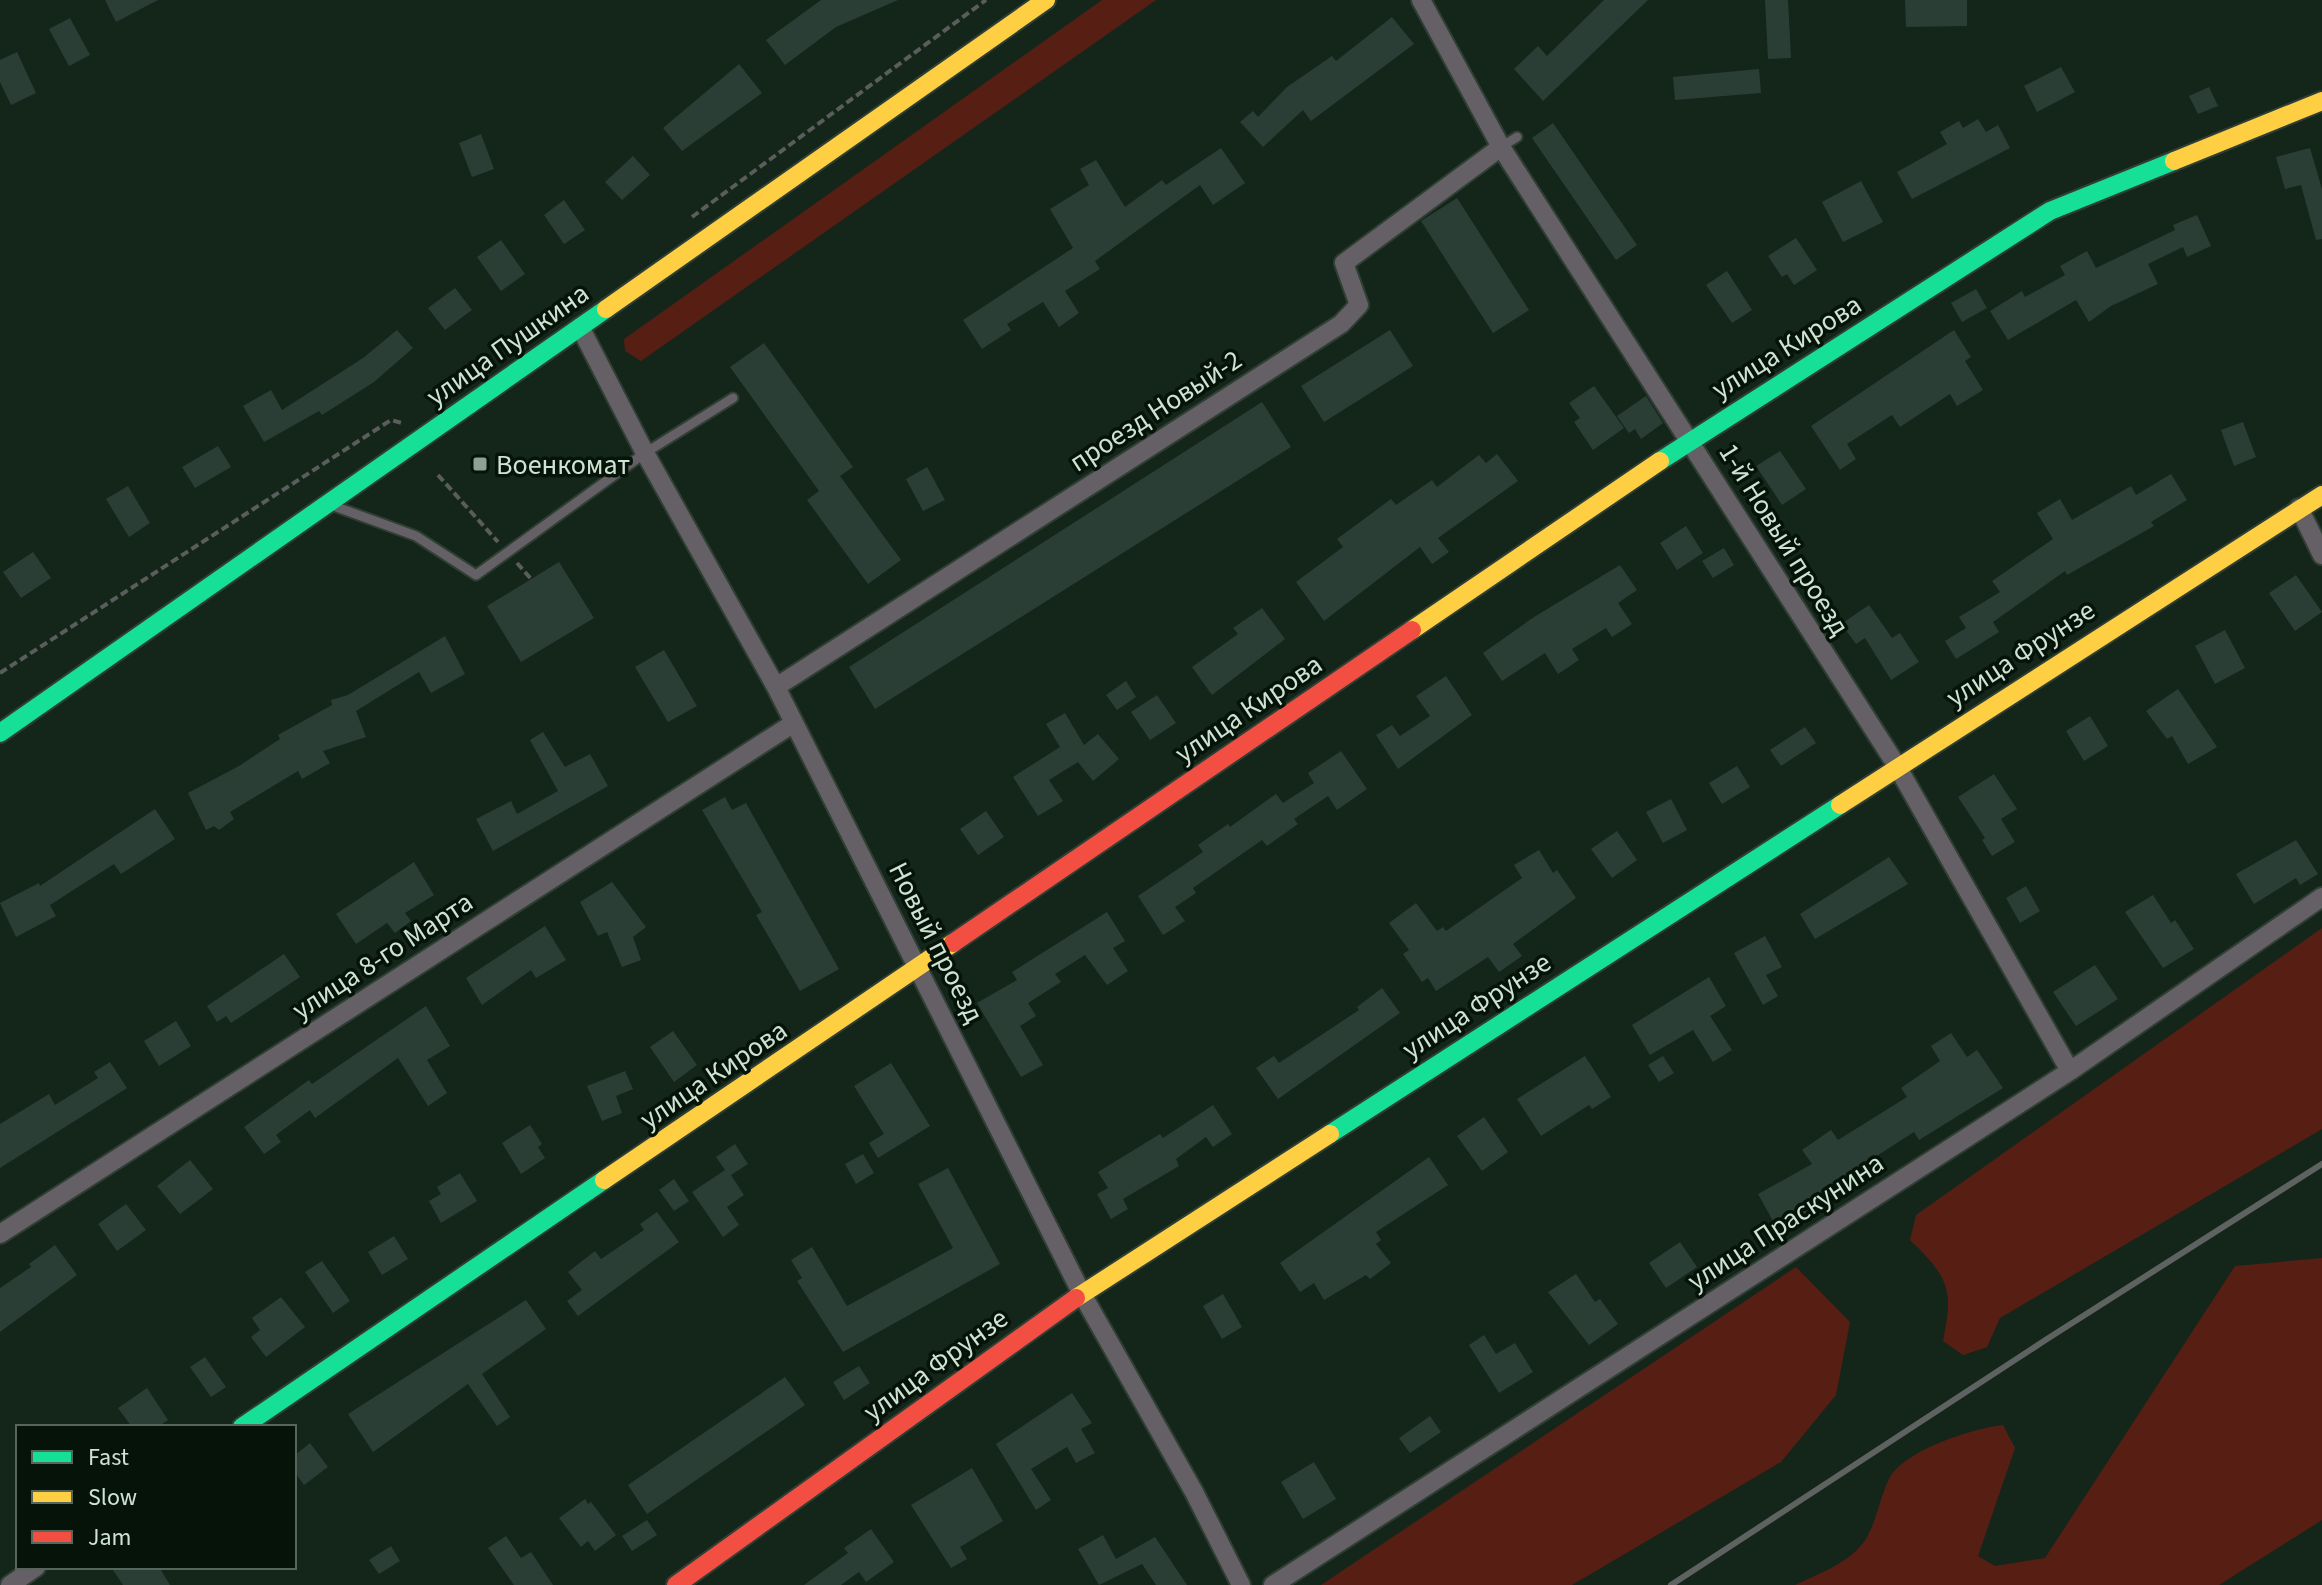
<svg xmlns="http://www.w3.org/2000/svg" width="2322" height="1585" font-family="'Source Sans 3',sans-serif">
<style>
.green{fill:#571e14}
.building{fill:#2a3e36}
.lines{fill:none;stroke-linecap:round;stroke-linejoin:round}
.lane-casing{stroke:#303f35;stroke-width:13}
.street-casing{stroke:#303f35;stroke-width:22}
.fast-casing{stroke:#303f35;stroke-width:22}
.slow-casing{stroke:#303f35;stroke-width:22}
.jam-casing{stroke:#303f35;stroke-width:22}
.path{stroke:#5b5d5d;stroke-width:4;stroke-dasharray:8 4;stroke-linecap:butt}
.lane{stroke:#656065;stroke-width:9}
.street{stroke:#656065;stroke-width:18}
.fast{stroke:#16e098;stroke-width:18}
.slow{stroke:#ffcf43;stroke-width:18}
.jam{stroke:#f24e42;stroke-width:18}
.rail{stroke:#5e6260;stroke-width:6}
.poi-dot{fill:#8ea192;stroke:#061309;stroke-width:3}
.labels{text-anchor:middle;stroke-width:7;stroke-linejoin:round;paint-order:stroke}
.street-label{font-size:28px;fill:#cfe3d3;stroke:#061309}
.poi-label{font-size:28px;fill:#cfe3d3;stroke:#061309;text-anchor:start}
</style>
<rect width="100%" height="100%" fill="#14261a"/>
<path class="green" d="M1102,0h54l-515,361 -16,-10 -1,-12z
M2322,928v201l-322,189 -13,29 -24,8 -20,-14c11,-53 5,-64 -33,-101l6,-25z
M2322,1258v262l-103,65h-424c23,-11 52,-21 68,-42 13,-17 16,-44 26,-64 15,-29 82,-50 114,-54l12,23 -37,108 17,10 50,-8 190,-292z
M1796,1267l54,55 -14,73 -55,67 -209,123h-251z"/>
<path class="building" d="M105,0h53l-42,22z
M821,0h77l-62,27 -51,38 -19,-25z
M1604,0h44l-105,101 -29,-32 24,-23 9,10z
M1765,0h23l3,58 -23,1z
M1905,0h62v26l-61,1z
M1392,17l22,27 -103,77 -8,-11 -40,37 -23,-25 13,-11 5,6 29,-30 45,-31 4,5z
M70,18l20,37 -21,11 -20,-37z
M17,52l19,41 -25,12 -11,-23v-22z
M739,64l23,29 -80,58 -19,-23z
M2061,67l14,25 -38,20 -13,-26z
M1759,69l2,24 -86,7 -2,-23z
M2209,87l9,19 -20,8 -9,-18z
M1978,119l8,13 12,-7 12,23 -98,51 -15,-27 50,-28 -7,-12 19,-11 4,7z
M1553,123l84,122 -21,15 -84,-122z
M481,134l13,35 -22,8 -13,-34z
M1221,148l24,35 -32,22 -13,-20 -105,76 5,8 -35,22 14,22 -20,14 -16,-25 -36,22 4,6 -29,19 -19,-29 110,-72 -23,-39 39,-24 -9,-16 16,-9 29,47 37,-27 4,5z
M2310,148l12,41v50l-6,1 -15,-55 -16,4 -9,-32z
M633,156l17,19 -28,25 -17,-18z
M1861,181l22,41 -40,20 -21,-40z
M1457,198l72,112 -36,23 -72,-112z
M564,200l21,30 -21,14 -20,-29z
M2197,215l14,31 -24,11 -4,-10 -35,17 10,20 -47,22 -22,16 -13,-22 -68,40 -18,-29 32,-20 3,6 40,-22 -5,-9 27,-15 9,17 79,-38 -2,-5z
M1796,238l21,32 -23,15 -7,-11 -5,3 -14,-21z
M501,240l24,34 -24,17 -24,-34z
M1727,271l25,39 -20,13 -26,-38z
M455,288l17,22 -27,20 -17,-22z
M1976,289l11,19 -25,14 -11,-19z
M397,330l16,18 -39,34 -52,33 -3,-4 -55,31 -21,-36 28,-16 11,20 81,-52z
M1390,330l23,36 -89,56 -23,-36z
M1954,330l17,27 -6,4 18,29 -26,16 -7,-12 -50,33 -8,-12 -45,29 9,15 -16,11 -29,-44z
M764,343l89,124 -13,9 61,84 -33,24 -61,-84 12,-9 -89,-124z
M1594,386l30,42 -31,22 -19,-28 6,-4 -11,-15z
M1646,396l17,27 -22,16 -6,-10 -6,4 -12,-17z
M1262,402l29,45 -416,262 -26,-42z
M2243,422l13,35 -22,9 -13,-36z
M218,446l13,21 -36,21 -13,-21z
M1780,451l26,38 -24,16 -26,-39z
M1497,454l21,27 -80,57 11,14 -17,12 -12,-17 -96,74 -28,-39 47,-35 -6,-8 54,-40 5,6 36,-25 5,7 42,-32 7,8z
M927,467l18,33 -22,11 -17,-32z
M2171,474l16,26 -36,22 3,4 -87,49 -2,-4 -72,51 6,10 -43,27 -11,-18 21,-13 -7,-11 41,-25 -8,-11 61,-42 -16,-26 23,-14 12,21 59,-34 5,9z
M128,486l22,37 -21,14 -23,-38z
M1686,526l17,27 -26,17 -17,-27z
M1724,548l10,17 -21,13 -11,-17z
M33,552l18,26 -30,20 -18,-26z
M559,562l35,56 -73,44 -34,-56z
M1620,565l17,25 -19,13 14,21 -20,13 -6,-9 -34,21 7,11 -21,14 -13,-21 -43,28 -19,-28 51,-36z
M2296,575l26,37 -27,19 -26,-38z
M1869,605l23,33 8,-5 19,29 -28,18 -26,-42 -9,6 -15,-20z
M1262,608l23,31 -73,56 -20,-28 46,-33 -5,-6z
M2225,630l20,38 -30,16 -20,-38z
M445,636l20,38 -34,19 -12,-21 -63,39 10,26 -43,14 7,12 -28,16 -4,-8 -68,41 4,7 -15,11 -5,-4 -8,4 -18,-37 51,-27 41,-27 -2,-4 54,-30 -1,-5 17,-5z
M664,650l33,56 -29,16 -33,-55z
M1446,676l26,39 -74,54 -22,-34 16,-10 8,11 30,-20 -14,-20z
M1126,681l10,16 -19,13 -11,-15z
M2178,689l39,58 -29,17 -16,-28 -5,3 -21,-28z
M1157,695l19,28 -26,17 -19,-28z
M1065,713l19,32 14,-11 21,25 -26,22 -15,-19 -29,18 14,21 -25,15 -25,-39 47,-30 -14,-23z
M2090,716l18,30 -24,15 -18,-30z
M1805,727l11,16 -35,23 -11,-16z
M543,732l22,35 25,-13 18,32 -115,65 -17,-32 35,-18 6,13 41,-23 -28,-51z
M1341,751l26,38 -30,21 -9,-14 -34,23 4,5 -31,22 -5,-6 -69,48 3,5 -21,14 10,14 -22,14 -25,-39 65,-44 -5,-7 30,-21 2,3 46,-33 7,9 31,-20 -6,-10z
M1737,766l13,21 -28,17 -13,-21z
M1994,774l23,35 -16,10 14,23 -23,14 -10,-16 3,-2 -27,-41z
M725,797l7,13 14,-7 93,166 -39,22 -44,-76 6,-3 -60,-102z
M1671,799l16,31 -24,13 -17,-31z
M155,809l20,30 -54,35 -7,-10 -64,41 6,11 -40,21 -16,-34 39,-20 1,3z
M986,811l18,26 -26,18 -18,-26z
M1617,831l20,29 -25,18 -21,-29z
M2296,840l22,34 -18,11 -4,-7 -42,26 -18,-30z
M1539,850l14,23 4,-3 19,28 -63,46 9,12 -23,16 -11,-15 -52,34 -8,-13 -6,4 -19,-28 6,-4 -20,-27 27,-20 21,28 6,-4 3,4 76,-53 -8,-13z
M1889,857l19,27 -93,55 -15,-25z
M414,862l20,33 -29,18 6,8 -16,12 -8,-10 -31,21 -20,-30z
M612,882l34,45 -13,10 8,23 -19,7 -15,-35 -9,4 -18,-34z
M2026,886l14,25 -20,12 -14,-25z
M2153,895l18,28 4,-3 19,29 -31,19 -38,-56z
M1107,912l18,29 -12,7 15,23 -21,14 -22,-30 -30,19 6,8 -33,21 8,13 -16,10 23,39 -22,12 -44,-74 40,-23 -5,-8z
M545,926l21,34 -30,18 -5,-8 -49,35 -16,-27z
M1765,936l17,31 -16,8 12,21 -15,9 -29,-52z
M284,954l16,23 -69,46 -5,-7 -9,6 -10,-16z
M2095,965l23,34 -42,27 -23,-34z
M1709,977l17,29 -16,10 22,34 -19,12 -20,-32 -43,25 -18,-30z
M1382,988l18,25 -122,86 -22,-31 18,-12 5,7 80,-53 -2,-3z
M426,1006l24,40 -23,14 20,33 -19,13 -30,-48 -83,60 -5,-8 -34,25 5,7 -17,12 -20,-27 65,-47 3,4z
M176,1021l15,25 -32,20 -15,-25z
M673,1031l24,34 -23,17 -24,-35z
M1951,1033l16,24 10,-7 26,38 -84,52 -5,-8 -56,36 -38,29 5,7 -47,26 -20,-36 54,-30 -10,-14 29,-20 7,10 69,-43 -6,-9 39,-27 -9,-15z
M1585,1056l26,41 -19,12 -3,-4 -48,31 -24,-37z
M1663,1056l11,17 -15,9 -11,-17z
M110,1062l17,26 -127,80v-44l49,-30 6,11 43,-27 -4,-6z
M891,1063l39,63 -52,32 -9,-15 15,-9 -30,-48z
M625,1071l8,18 -17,7 6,17 -20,8 -15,-35z
M1213,1105l19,29 -19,13 -7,-10 -30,22 3,7 -56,33 5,10 -17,10 -14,-25 11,-6 -10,-16 62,-38 3,4z
M1484,1117l24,35 -26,19 -25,-35z
M530,1125l12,19 -4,3 7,11 -24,16 -19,-31z
M735,1144l13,20 -17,11 13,20 -17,12 12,18 -16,12 -31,-45 33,-22 -9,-13z
M863,1154l11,19 -18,11 -11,-20z
M1429,1157l19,28 -72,47 5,8 -5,4 15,19 -21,16 -4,-4 -42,25 -10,-17 -14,9 -20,-29z
M190,1160l23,29 -33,25 -23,-28z
M948,1168l52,96 -157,88 -46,-71 5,-3 -11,-18 21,-13 35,59 106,-58 -35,-64z
M460,1173l17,28 -36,22 -12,-22 12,-7 -4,-7z
M674,1179l15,22 -15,10 -15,-21z
M126,1204l20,26 -29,21 -19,-27z
M657,1212l22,30 -101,74 -11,-15 15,-11 -14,-18 27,-21 6,8 43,-29 -4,-6z
M394,1236l14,23 -26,16 -14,-23z
M1680,1242l17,25 -31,21 -17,-25z
M55,1245l22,30 -77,57v-44l31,-21 -2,-3z
M322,1261l28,40 -17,12 -28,-41z
M1576,1274l19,28 5,-3 18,25 -29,21 -41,-53z
M1223,1294l19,33 -20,12 -19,-33z
M281,1297l24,30 -39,30 -15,-20 9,-7 -8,-12z
M526,1300l20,29 -64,45 28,43 -13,9 -29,-42 -95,68 -25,-38z
M1484,1335l12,19 19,-11 18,29 -34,21 -30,-48z
M205,1357l21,30 -15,10 -21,-30z
M859,1366l11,17 -26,17 -11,-18z
M785,1377l20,28 -158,109 -19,-29z
M147,1388l21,32 -10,7h-26l-14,-19z
M1072,1393l20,30 -11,6 14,24 -19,10 -9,-16 -36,22 20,31 -15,10 -40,-66z
M1430,1416l11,16 -31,21 -11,-15z
M310,1443l18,24 -24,18 -10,-14v-15z
M1314,1462l22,37 -33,20 -22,-37z
M972,1468l31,53 -43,26 7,12 -16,9 -40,-63z
M585,1499l3,5 3,-2 25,33 -21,16 -7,-10 -7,6 -22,-29z
M647,1520l10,15 -25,16 -10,-15z
M871,1529l23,33 -28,20 -7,-10 -18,13h-37l44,-32 -4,-5z
M1103,1535l13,24 39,-22 32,48h-31l-14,-21 -43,21 -21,-36z
M506,1536l15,22 10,-6 22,33h-39l-26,-37z
M391,1546l9,15 -21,13 -10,-14z
M111,1567h48l11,18h-47z"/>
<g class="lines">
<g class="lane-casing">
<path id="lane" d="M1501,147l16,-10
M331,505l85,31 60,39 169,-122 88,-55"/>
</g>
<g class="street-casing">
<path id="street" d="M1421,0l80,147 396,619 173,305
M580,327l65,126 131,234 306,607 112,198 47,93
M2299,508l23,47
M776,687l565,-363 18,-19 -15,-42 157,-116
M0,1234l794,-511
M10,1585l26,-18
M1273,1585l797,-514 252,-174"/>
</g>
<g class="fast-casing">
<path id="fast" d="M1660,461l390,-250 124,-50
M0,733l606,-424
M1330,1134l510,-329
M242,1427l362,-247"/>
</g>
<g class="slow-casing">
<path id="slow" d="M2174,161l148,-60
M606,309l440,-309
M1412,630l248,-169
M1840,805l482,-310
M604,1180l349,-237
M1076,1298l254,-164"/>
</g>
<g class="jam-casing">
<path id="jam" d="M953,943l459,-313
M676,1585l400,-287"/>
</g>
<path class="path" d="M692,217l294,-217
M438,475l60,67
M517,563l14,16
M0,673l391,-253 11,3"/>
<use href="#lane" class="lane"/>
<use href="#street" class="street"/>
<use href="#fast" class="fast"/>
<use href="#slow" class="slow"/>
<use href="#jam" class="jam"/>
<path class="rail" d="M1671,1585l376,-246 275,-175"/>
</g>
<rect class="poi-dot" x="472" y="456" width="16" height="16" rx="4"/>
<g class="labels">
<g class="street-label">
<text transform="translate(507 344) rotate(-35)" y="10">улица Пушкина</text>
<text transform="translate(1786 346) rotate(-32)" y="10">улица Кирова</text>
<text transform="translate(1155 410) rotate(-33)" y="10">проезд Новый-2</text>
<text transform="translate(1785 539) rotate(58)" y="10">1-й Новый проезд</text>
<text transform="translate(2020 653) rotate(-33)" y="10">улица Фрунзе</text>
<text transform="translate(1248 708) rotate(-34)" y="10">улица Кирова</text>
<text transform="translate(937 942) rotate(63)" y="10">Новый проезд</text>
<text transform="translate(382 955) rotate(-33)" y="10">улица 8-го Марта</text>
<text transform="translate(1476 1005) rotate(-33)" y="10">улица Фрунзе</text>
<text transform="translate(713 1074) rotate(-34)" y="10">улица Кирова</text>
<text transform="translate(1785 1221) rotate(-33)" y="10">улица Праскунина</text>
<text transform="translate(935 1364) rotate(-36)" y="10">улица Фрунзе</text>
</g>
<g class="poi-label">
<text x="496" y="474">Военкомат</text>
</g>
</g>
<rect x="16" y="1425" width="280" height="144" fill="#061309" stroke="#56665a" stroke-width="2"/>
<rect x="32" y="1451" width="40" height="12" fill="#16e098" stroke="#56665a" stroke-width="2"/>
<text x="88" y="1465" font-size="24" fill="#cfe3d3">Fast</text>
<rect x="32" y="1491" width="40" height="12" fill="#ffcf43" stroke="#56665a" stroke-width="2"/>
<text x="88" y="1505" font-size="24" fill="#cfe3d3">Slow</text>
<rect x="32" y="1531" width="40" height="12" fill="#f24e42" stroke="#56665a" stroke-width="2"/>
<text x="88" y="1545" font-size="24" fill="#cfe3d3">Jam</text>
</svg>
